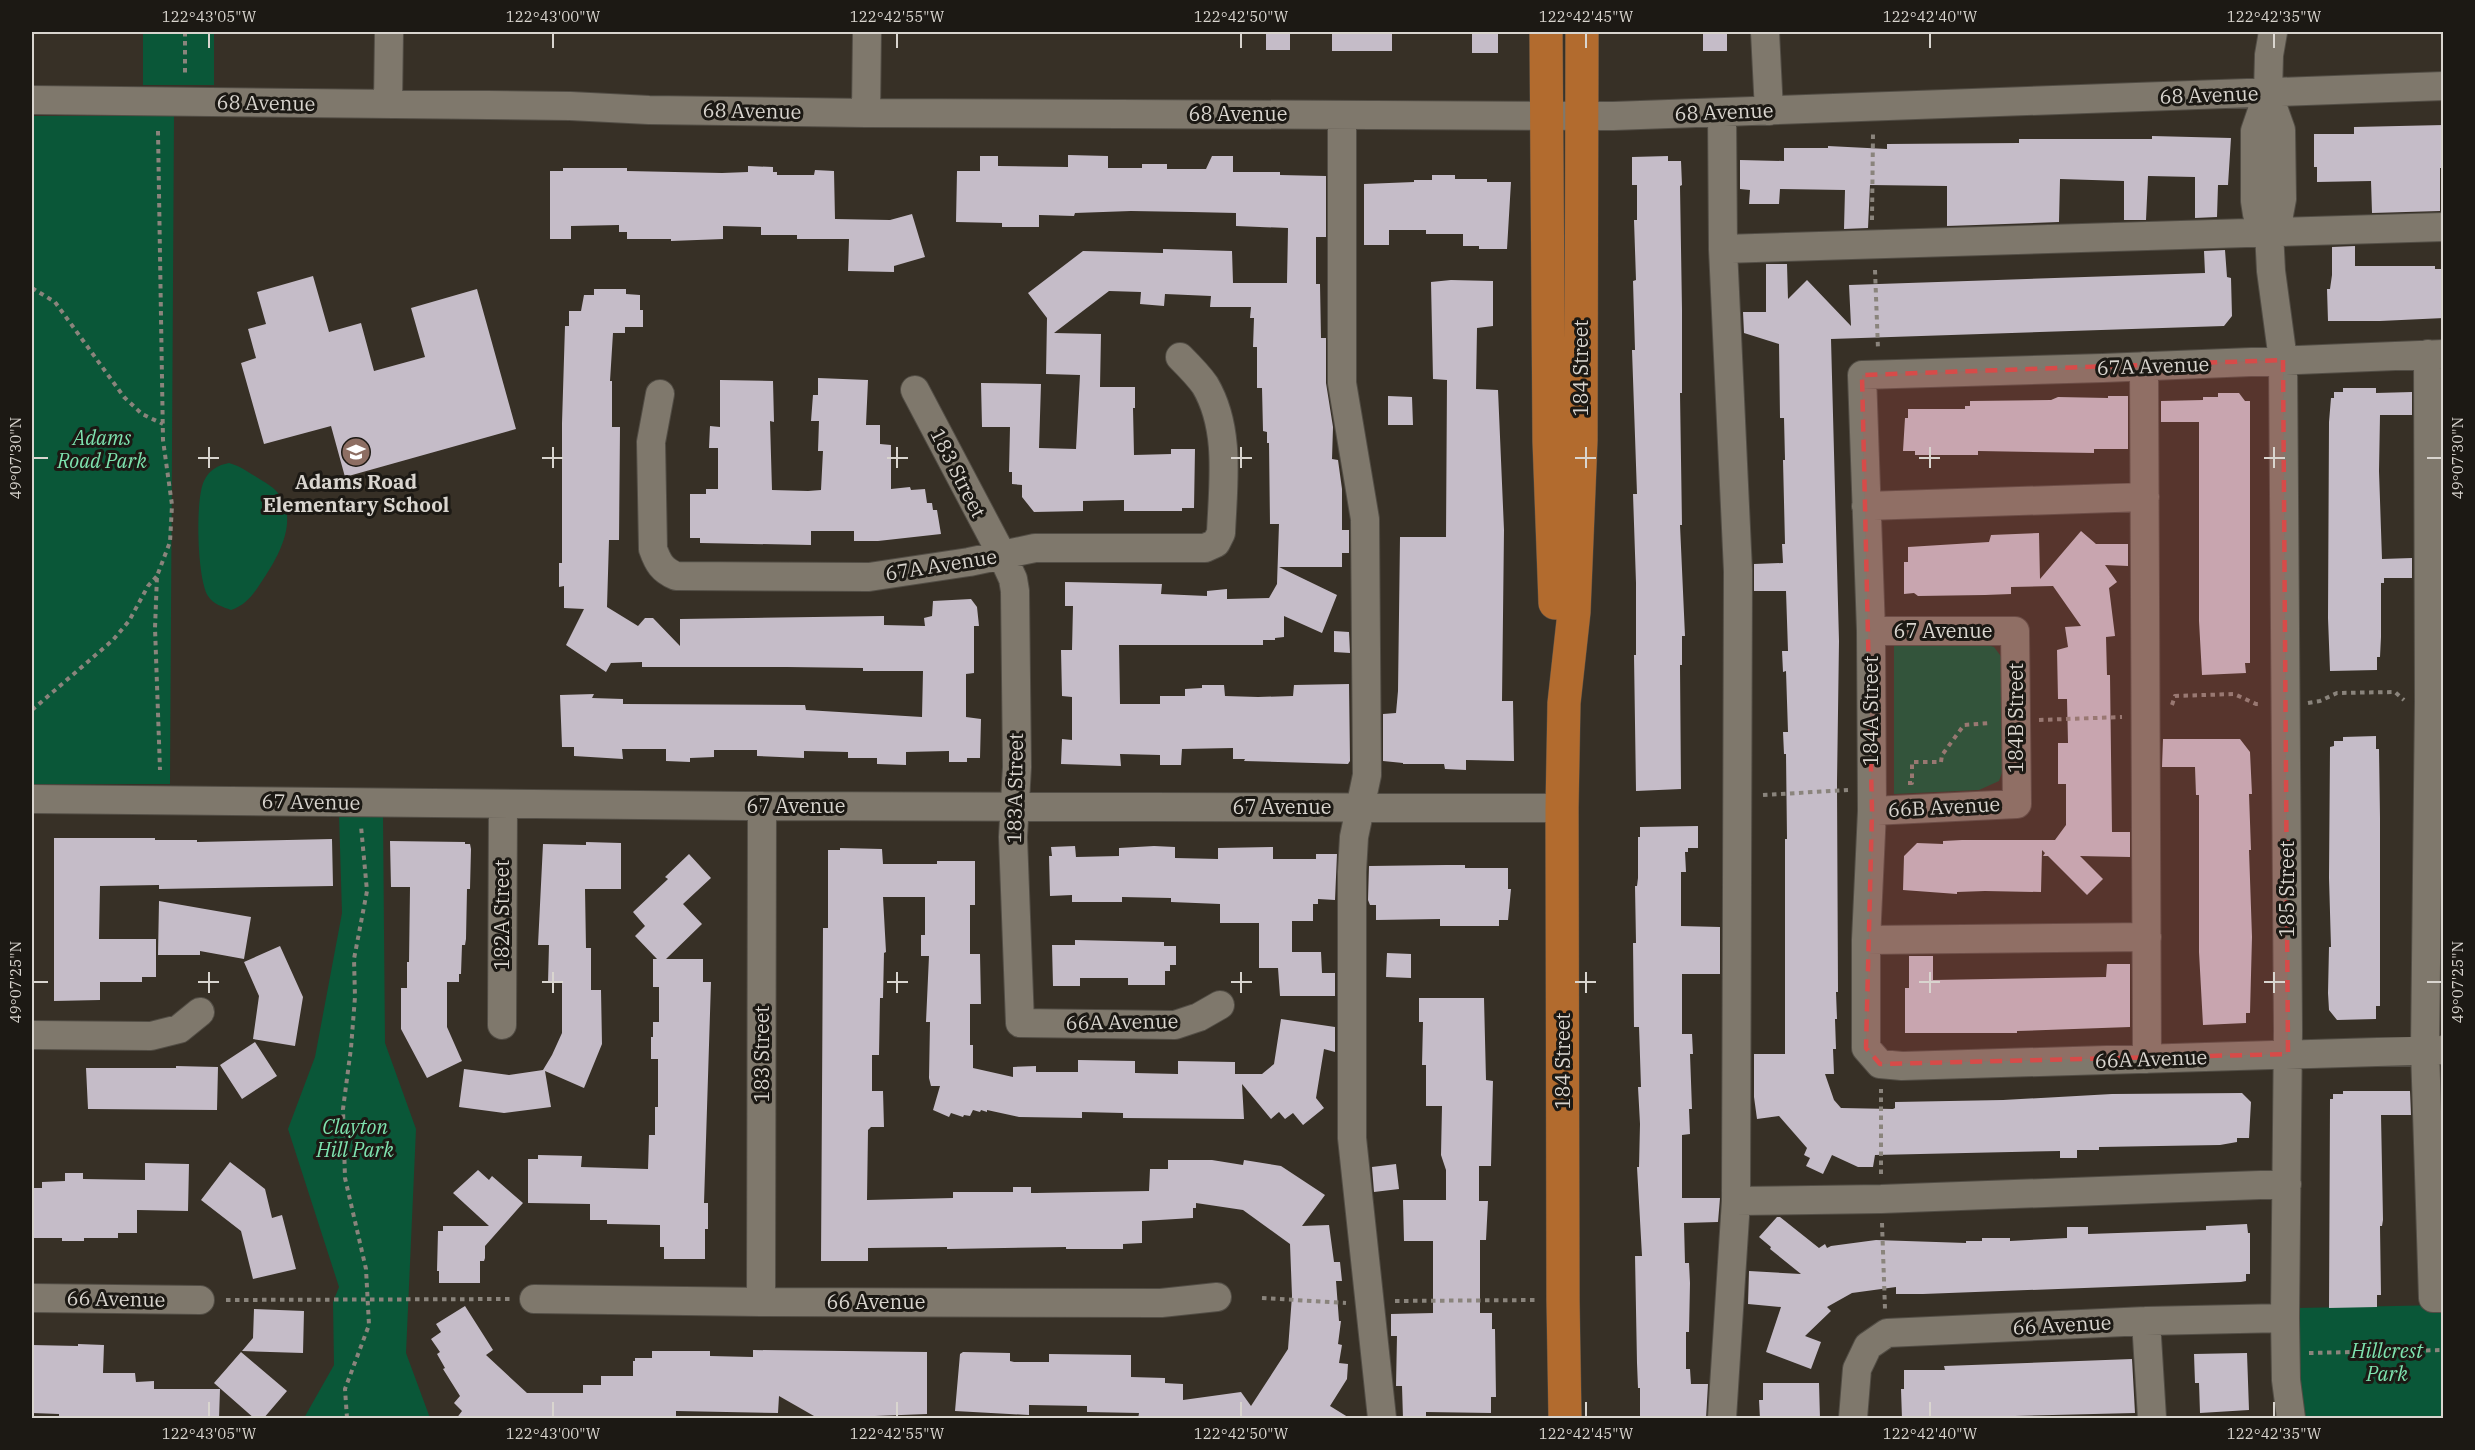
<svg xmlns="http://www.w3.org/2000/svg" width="2475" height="1450" font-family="'IBM Plex Serif',serif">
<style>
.green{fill:#0a5738}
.building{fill:#c5bcc8}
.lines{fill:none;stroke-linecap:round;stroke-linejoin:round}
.minor-casing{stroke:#524d45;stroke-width:30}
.major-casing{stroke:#524d45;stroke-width:34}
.path{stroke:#8a847c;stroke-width:4;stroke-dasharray:4.5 4.5;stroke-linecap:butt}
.minor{stroke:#7f786c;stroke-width:28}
.major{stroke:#b26b2e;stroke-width:33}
.marked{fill:#d74b49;fill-opacity:0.2;stroke:#d74b49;stroke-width:4.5;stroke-dasharray:12 8;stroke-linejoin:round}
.ticks{fill:none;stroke:#d9d5cf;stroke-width:2}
.labels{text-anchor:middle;stroke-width:6;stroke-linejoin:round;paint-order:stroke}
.street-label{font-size:20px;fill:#d9d5cf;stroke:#1c1914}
.park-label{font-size:20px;font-style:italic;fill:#7ee3af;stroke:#1c1914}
.poi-label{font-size:20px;font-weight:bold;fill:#d9d5cf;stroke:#1c1914}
.neatline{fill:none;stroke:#d9d5cf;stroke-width:2}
.ticks-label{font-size:15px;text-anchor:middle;fill:#d9d5cf}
</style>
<rect width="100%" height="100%" fill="#373026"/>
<path class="green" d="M143,32h71v53h-71z
M32,116h142l-4,668h-138z
M229,463c11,3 19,9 29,15 6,4 14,8 19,14 23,25 2,64 -13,86 -9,14 -17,27 -33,32 -8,-3 -18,-6 -23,-14 -11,-17 -13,-97 -4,-115 5,-11 14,-16 25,-18z
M1983,644l11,3 9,12 2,105 -6,17 -20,9 -85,4v-149z
M339,814l44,1 2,228 31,86 -10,224 24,65h-126l30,-53 -1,-63 6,-15 -51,-158 27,-72 27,-144z
M2443,1305v113h-140l-4,-27 -1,-83z"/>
<path class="building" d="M1266,32h24v18h-24z
M1332,32h60v19h-60z
M1472,32h26v21h-26z
M1703,32h24v19h-24z
M2444,125v43h-4v43l-68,2 -1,-32 -54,1v-15h-3v-33h40v-7z
M2152,136l79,2 -3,47h-10l-1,32 -22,1v-41l-47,-1 -2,44h-22v-39l-64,-2 -1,43 -112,4v-40l-77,-1 -2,43 -24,1 1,-39 -65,-1 -1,15h-30l1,-14 -10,-1v-29l44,1v-13h44v-2l59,3v-5l132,-1v-4h133z
M1068,155l40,1v12h34v-4h25v5h39l6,-13h21v16h47v3l46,1v61h-10v47h4l1,54h5v45l7,44 -1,32 6,1 4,29v41h7v23h-7v14h-63l58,28 -15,38 -38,-17v21l-9,1v2h-12v5h-144l1,59h40v-8h25v-7l17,-1v-3h22l1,11 33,1 35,-1 1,-11 55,-1 1,77 -2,3 -104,-3 1,-2h-12v-11l-51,1 -1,16h-21v-10l-40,-1 1,12 -60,-2 1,-25 10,1v-43l-10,-1 -1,-46h11l1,-44h-8v-24l97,2 -1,10 46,2v-5l20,-2v10l42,-1 8,-14 2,-60h-9l-1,-81h-2v-11l-4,-1 -1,-43h-5v-41h-4l1,-29h-4l1,-11h-41l1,-11 -46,-2 -1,12 -24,-2 1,-12 -32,-1 -55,42 47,1 -1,53h35v21h-2l1,47 37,-1v-5h24l-1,59h-12v3h-58v-11l-41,1v10l-49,1 -12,-15v-12l-10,-1v-12h-3l1,-45h-28l-1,-44 60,1 -2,64 37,1 4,-74 -34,-1 1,-56 -19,-25 55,-42 80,2v-4l69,2 1,32h54l1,-55 -52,-2v-13l-45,-1 -60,-1 -56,2 -1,3 -35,-1v12h-37v-4l-46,-1 1,-51h23v-15h18v10l70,1z
M1668,156v5h13l1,24 -2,1 2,124v83h-2l2,132h-2l5,111h-3v29h-2l1,124 -45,2 -2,-136h2v-72l-3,-89h4l-5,-144h3l-2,-69 3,-1 -2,-60h3v-35h-5v-28z
M748,166l25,1v5h4v3h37l1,-5 19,1 1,48 55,1 22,-6 13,43 -31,9v6l-46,-1 1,-32h-52v-4h-36v-8l-38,-1v13l-52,2v-2h-44v-7h-8v-7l-48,1v13h-21v-68h13v-3h64v3l95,2 26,-1z
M1432,175h23v4h32v3h24l-4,67h-28v-3h-16v-12h-37v-4h-37v15h-25v-61l50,-2v-2h18z
M2355,246v20h80v3h9v49l-64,3h-52l-1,-32h3l2,-14v-28z
M2225,250l2,27 4,1 1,38 -8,10 -393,13 8,302 -2,142 1,209h-2l1,27h-2l1,30h-3l1,25h-9l9,26 7,8 52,1 2,-1v-6l108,-2 109,-6 130,-1 9,9 -2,36h-12v4l-17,3 -121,2v3h-22v8h-17v-7l-185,4 -2,12h-15l-26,-12 -9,19 -17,-8 4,-8 -6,-3 3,-7 -28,-32 -22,3 -3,-22v-43h31v-215h2l-1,-85h-2l-1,-22h5l-2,-61 -3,1 -1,-21h6l-2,-60h-32v-27l29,-1 -1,-19h3l-2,-84h2l-1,-42h-4l-1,-74 -35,-11 -1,-21h23v-48h21l1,35 19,-19 44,46 -2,-41 356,-12 -1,-22z
M313,276l16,56 32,-9 13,48 51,-14 -14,-49 66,-19 39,140 -171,48 -14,-51 -67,18 -23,-81 15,-5 -8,-29 18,-5 -9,-32z
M1451,280l42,1v45l-16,2 -1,61 22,1 6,140 -2,171h11l1,60 -48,-1v10l-21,-1 -1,-5h-41v-1l-20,-2v-47l13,-1 2,-22 2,-154h46l1,-157 -14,-1 -2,-97z
M594,289h32v5l14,1v15h3v17h-18v6h-12l-3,48h2v46h8l-1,113h-10l-2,67 31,19 7,-8h8l27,28v-27l204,-3v9l41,1 -1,-8 8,-2 1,-15 38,-2 6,8 2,19h-5v47l-8,1v43l15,2 -1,39h-13v4h-18v-11l-43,1v13l-29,-1v-6h-29v-6l-44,-1v7l-47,-2v-6h-43v7l-24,1v4l-24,-1v-12h-44l1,10 -49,-3v-9h-12l-2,-52 34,-1 -2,4 31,1v5l182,1 1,5 116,7 1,-46h-60v-3l-76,-1h-145v-5l-31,1 -5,9 -40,-27 18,-36 -20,-1v-22l-5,1v-24h3v-140l3,-97h4v-15h12l3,-16h10z
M818,378l50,2 -2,45h14v19l11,1v44l19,-2 1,3 14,-1 2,14h5l1,7h4l4,24 -63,7h-24v-10h-43v14l-111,-2v-5h-10v-44h16v-5h12v-41h-9l1,-22 10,1v-47l53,1 1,41 -4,-1 2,69 36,1 13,-1 2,-39h-5l1,-30h-8l2,-26h5z
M2343,388h33v5l36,-1v23h-32l-1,56 3,88 30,-1v20h-28v5h-3v54l-1,20h-3v13l-47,1 -2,-53 1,-196 2,-24h3v-6h9z
M2218,393h21l6,8h5v262h-5l1,10 -44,2 -3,-54v-199h-38v-21l42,-1v-3h15z
M1388,396l24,1 1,28h-25z
M2108,396h20v53h-34v4l-116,-2v4h-63v-4h-12l2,-33h3v-9h57v-3h5v-5l81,-1 7,-3 50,1z
M2081,531l15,13h32v22l-23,-1 12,17 -8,6 6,48 -9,1 1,38h3l2,157h18v25l-50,-1 23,23 -16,16 -39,-39h-5l2,-3 -3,-3 -1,42 -56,-1 -28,1v2l-54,-4 1,-34 13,-13 26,1v-3l19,-1h93l11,-15v-41h-8v-41h10l-1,-44h-9l-1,-49 11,-3 -3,-20 16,-1 -28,-40 -42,1v7l-26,1 -67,1 -4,-3 -10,1v-32h4v-15l81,-5 2,-7 48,-2 1,46z
M1334,631l15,1 1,21 -16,-1z
M2376,736v13h3l1,69v188h-4v13l-39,1 -8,-10 -1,-17 1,-46h2l-2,-69 1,-131 4,-1v-5h9v-4z
M2163,739h77l10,13 2,42h-3l2,56h-2l3,87 -2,76h-4v10l-43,2 -4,-73v-157h-3l-1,-28h-33z
M1698,826v22h-10v4h-3l1,20h-5v54l39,1v47h-38v60h10l1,20h-3l2,55h-3l1,25 -8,1v63h38l-2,24 -34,1 1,40h4l1,20 -1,49h-3v37h4l1,15h17l-2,35h-66v-31h-2l-1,-25 -2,-107h7l-5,-89h2l1,-43 -2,-37h3l-2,-60h-5l-1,-84h3l-1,-57h2l1,-8v-41h2v-10z
M54,838h101v2h42v2l135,-3 1,47 -174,3v-4l-59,1 -1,53h57v38h-14v5h-42v18l-46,1z
M390,841l75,1v2h5l1,5 -1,40h-3l-1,50 -1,6h-3l-1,29h-2v8h-12v45l15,34 -35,17 -26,-49v-41h6v-26h2l1,-75h-19z
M586,842l35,1v46h-36l1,59h5v42h10l1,54 -18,44 -39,-17 6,36 -47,6 -45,-6 5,-38 45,6 34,-5 9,-15 10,-22v-50h-14l1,-38h-11l5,-101 43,1z
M1075,846l1,11 43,-1v-8l35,-2 21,1v11l43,1v-11l55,-1v12h43v-5h21l-2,46 -17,-1v5h-5v17h-21v31h29l1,21h13v23h-55l-2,-28h-19v-45h-39v-19l-49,-2v-4l-49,-1v5h-50v-7l-22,1 -1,-40h3l-1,-9z
M840,848l42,1 1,15h54v-3h38v44h-5v49h10l1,50h-11v41h3v23l40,9v-10l23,-1v6h42v-12l57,1v12l43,1v-13l57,1v12h27l12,-10 7,-45 54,8v25l-11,-3 -8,49 8,10 -21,17 -10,-12 -8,6 -6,-7 -8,7 -29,-35 2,35 -121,-1v-5l-41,-1v6l-63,-1 -32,-7v2l-6,-2 -1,2 -7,-2 -3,6 -6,-1 -1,2 -12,-4 -2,4 -16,-7 7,-24h-9l-2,-8 1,-56h-4l3,-66h-8v-21h4v-38h-42l3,55 -2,1 -1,45h-3l-1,57h-7v36h11l1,36h-13l-3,3 -1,70 86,-2v-6h60v-5h18v6h5l113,-2 1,-22h18v-9h44l31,5 1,-5 37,6 44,29 -23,31 27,-1 5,37h6l2,19h-6l3,40h2l-3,23 4,1 -3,18 9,1 -1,15 -17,27 21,13h-213l1,-6 -52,-1v-6l-58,-1v10l-74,-4 5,-57 3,-2 47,1v8l4,1h35v-8l82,1v22l34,1v5l18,1v16l58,-8 10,14 37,-57 4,-53 -2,-52 -47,-34 -47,-7v5h-3v10l-51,3v22l-19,1v5h-57v-2l-119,2v-2l-79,1v13h-47l2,-333h5v-78h12z
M689,854l22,24 -28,26 19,20 -36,35h37v23h8l-7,221h4v26h-3v30h-41v-12h-4v-22l-53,-1v-4h-17v-16l-62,-1v-44h10v-4l44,1 -1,11 67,2 1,-34h6v-28h3v-48h-7v-22h2v-15h6v-35h-6v-28h4l-22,-23 10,-10 -12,-14 35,-33 -3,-2z
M1446,865h19v3h43v21h3l-3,31h-9v6h-59v-7l-64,1v-15h-6l-2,-5 1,-34z
M159,901l92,16 -7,42 -44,-8v4h-42z
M1075,940l89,2v4h12v19h-6v6h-5v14h-37v-7h-48v8h-27l-1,-41h23z
M280,946l23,51 -8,49 -42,-7 6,-43 -15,-34z
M1387,953l24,1v24l-25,-1z
M1909,956h24v24l173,-3 1,-13h23v63l-113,4v2h-112v-45h4z
M1419,998h65l2,82 7,1 -2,85h-12v35h9l-2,39h-6v73h12v16h3l1,68h-5v16l-65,-1v7h-23l-1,-33h-6l1,-50h-6v-22l42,-1v-72h-29l-1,-41h43v-30l-5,-15 1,-49h-16v-41h-4l1,-43h-4z
M255,1042l22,34 -35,23 -22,-34z
M176,1066l42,1 -1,43 -129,-1 -2,-41h90z
M2343,1091h67l1,24h-30l2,105 -1,6h-2l1,69h-4v12l-48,1 1,-209h3v-5h10z
M230,1162l35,27 7,29 10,-3 14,54 -43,10 -12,-48 -40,-31z
M145,1163l44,1 -1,47 -51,-1v23h-19v5h-34v3h-22v-3h-30v-50h10v-6l23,-1v-8h18v6l62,1z
M1396,1164l3,25 -25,3 -2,-25z
M478,1170l11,10 3,-4 31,27 -38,43v12l-1,3h-4v22h-41v-12h-2l1,-40h5v-5h46l-36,-33z
M1777,1217h3l39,31 6,-4 2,4 4,-2 45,-6 90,3v-2h16v-3h28v3l57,-3v-11h21v7l118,-4v-4l41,-2 1,9h2v41h-4v7l-5,1 -318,12h-27v-7l-44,6 -25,14 4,4 -26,25 16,6 -10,27 -45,-17 15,-45 -33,-3 1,-33 52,3 -31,-25 1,-2 -12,-10z
M465,1306l28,44 -7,5 41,38h56v-8h18v-9h32v-15h2v-3h17v-7h58v5l43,1v-7l174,2v62l-52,2v3l-61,-3 -35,-20 -1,17 -102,-2v8h-220l6,-8 -8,-8 6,-7 -17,-27 2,-1 -8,-14 3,-2 -9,-13 10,-7 -5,-8z
M254,1309l50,2 -1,42 -61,-2 11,-13z
M78,1344l26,1 -1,28h32l1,9 18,-1v8h66l-1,30h-160v-5l-27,-1v-68l46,1z
M241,1352l46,39 -24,28h-8l-41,-36z
M2247,1353l2,57 -49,3 -1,-30h-4l-1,-29z
M2132,1359l3,54 -159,4v2h-74l-1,-30h3v-19h41l-1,-4z
M1763,1383h56l1,36h-60l-1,-19h4z"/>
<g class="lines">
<g class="minor-casing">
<path id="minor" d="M1765,32l4,79
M2268,93l13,37 1,69 -3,16 -10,16
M32,100l538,6 79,4 217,3 747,3 831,-30
M388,104l1,-72
M866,113l1,-81
M1342,115v268l23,136 2,256 -13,62 -2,35v266l30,280
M2269,231l2,40 12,89 5,671 -3,287 1,62 5,38
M2269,231l-12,-17 -2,-13v-70l13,-38 1,-38 4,-23
M1723,249l721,-22
M2428,354l1,347 -4,349 8,248h11
M2444,354l-341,14 -241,7 9,256 1,180 -6,129v108l14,16 22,2 542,-16
M2144,366l3,693
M915,390l87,165 11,24 2,12 2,176 -4,70 7,186 155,2 24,-8 21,-12
M660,394l-9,48 2,107c5,14 9,21 23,27l193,1 100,-15 66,-14h170l11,-5 5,-10c2,-49 10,-104 -16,-148 -7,-10 -16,-19 -25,-28
M1866,506l279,-9
M1871,631h144l2,173 -145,7
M32,799l714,7 816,2
M1866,940l281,-3
M502,1025l1,-220
M32,1035l119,1 28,-7 21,-17
M1736,1201l145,-2 406,-15
M32,1298l168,2
M534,1299l227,3 400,1 56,-6
M761,1302l1,-496
M2146,1321l6,97
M1722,1418l14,-217 2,-630 -15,-322 -1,-136
M1853,1418l4,-49 11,-23 19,-13 259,-12 139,-3"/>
</g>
<g class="major-casing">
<path id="major" d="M1546,32l3,409 6,162
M1565,1418l-2,-118 -1,-492 2,-105 10,-91 7,-172 1,-408"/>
</g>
<path class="path" d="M185,32v44
M158,131l5,309 9,65 -2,37 -13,34 -2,52 5,142
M1872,220l1,-86
M1875,270l3,79
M32,288l23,14 69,95 18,17 21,10
M2308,703l12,-2 17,-8 58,-1 9,8
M2172,705l3,-9 59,-2 22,10h5
M32,710l81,-70 16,-19 19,-35 9,-10
M2039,720l83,-3
M1908,783h4v-21h29l1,-7 22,-30 27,-2
M1763,795l85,-5
M1881,1174v-85
M1882,1223l3,86
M1262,1298l84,5
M226,1300l284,-1
M1395,1301l140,-1
M2309,1353l135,-3
M347,1418l-2,-29 24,-64 -3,-56 -21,-91 -2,-69 8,-61 4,-51 -1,-38 13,-68 -6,-65"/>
<use href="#minor" class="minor"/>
<use href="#major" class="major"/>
</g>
<path class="marked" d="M2283,360l5,694 -408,10 -14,-16 6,-237 -10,-436z"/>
<path class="ticks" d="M209,33v15M553,33v15M897,33v15M1241,33v15M1586,33v15M1930,33v15M2274,33v15M209,447v21M553,447v21M897,447v21M1241,447v21M1586,447v21M1930,447v21M2274,447v21M33,458h15M198,458h21M542,458h21M887,458h21M1231,458h21M1575,458h21M1919,458h21M2264,458h21M2427,458h15M209,972v21M553,972v21M897,972v21M1241,972v21M1586,972v21M1930,972v21M2274,972v21M33,982h15M198,982h21M542,982h21M887,982h21M1231,982h21M1575,982h21M1919,982h21M2264,982h21M2427,982h15M209,1402v15M553,1402v15M897,1402v15M1241,1402v15M1586,1402v15M1930,1402v15M2274,1402v15"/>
<defs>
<g id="school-disc" transform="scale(1.5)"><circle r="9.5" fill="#8d6e63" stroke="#1c1914"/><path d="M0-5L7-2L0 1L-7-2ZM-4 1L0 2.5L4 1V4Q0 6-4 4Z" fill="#fff"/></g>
</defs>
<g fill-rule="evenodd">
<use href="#school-disc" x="356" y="452"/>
</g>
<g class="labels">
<g class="street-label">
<text transform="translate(2209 95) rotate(-2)" y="7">68 Avenue</text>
<text transform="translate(266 103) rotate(1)" y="7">68 Avenue</text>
<text transform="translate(752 111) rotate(1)" y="7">68 Avenue</text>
<text transform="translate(1724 112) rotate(-2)" y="7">68 Avenue</text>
<text x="1238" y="121">68 Avenue</text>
<text transform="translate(2153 366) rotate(-2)" y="7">67A Avenue</text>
<text transform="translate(1581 368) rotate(-90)" y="7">184 Street</text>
<text transform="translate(958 473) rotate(63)" y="7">183 Street</text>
<text transform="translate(941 565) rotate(-9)" y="7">67A Avenue</text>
<text x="1943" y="638">67 Avenue</text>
<text transform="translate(1871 711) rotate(-90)" y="7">184A Street</text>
<text transform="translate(2016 718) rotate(-90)" y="7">184B Street</text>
<text transform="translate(1015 788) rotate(-89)" y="7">183A Street</text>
<text transform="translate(311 802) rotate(1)" y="7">67 Avenue</text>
<text x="796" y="813">67 Avenue</text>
<text x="1282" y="814">67 Avenue</text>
<text transform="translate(1944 807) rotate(-3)" y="7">66B Avenue</text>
<text transform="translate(2287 889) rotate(-90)" y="7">185 Street</text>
<text transform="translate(502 915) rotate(-90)" y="7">182A Street</text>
<text transform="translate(1122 1022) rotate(-1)" y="7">66A Avenue</text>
<text transform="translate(762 1054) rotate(-90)" y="7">183 Street</text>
<text transform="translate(2151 1059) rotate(-2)" y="7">66A Avenue</text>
<text transform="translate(1563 1061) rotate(-90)" y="7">184 Street</text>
<text transform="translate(116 1299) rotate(1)" y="7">66 Avenue</text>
<text x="876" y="1309">66 Avenue</text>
<text transform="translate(2062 1325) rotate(-3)" y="7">66 Avenue</text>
</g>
<g class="park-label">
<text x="102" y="445">Adams<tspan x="102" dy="23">Road Park</tspan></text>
<text x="355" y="1134">Clayton<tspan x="355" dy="23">Hill Park</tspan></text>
<text x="2387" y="1358">Hillcrest<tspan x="2387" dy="23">Park</tspan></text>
</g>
<g class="poi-label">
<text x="356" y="489">Adams Road<tspan x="356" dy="23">Elementary School</tspan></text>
</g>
</g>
<rect width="2475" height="1450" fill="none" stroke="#1c1914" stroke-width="66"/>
<rect x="33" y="33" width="2409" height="1384" class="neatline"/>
<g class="ticks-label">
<text x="209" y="22">122°43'05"W</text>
<text x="553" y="22">122°43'00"W</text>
<text x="897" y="22">122°42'55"W</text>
<text x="1241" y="22">122°42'50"W</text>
<text x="1586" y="22">122°42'45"W</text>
<text x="1930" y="22">122°42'40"W</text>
<text x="2274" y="22">122°42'35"W</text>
<text transform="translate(16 458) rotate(-90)" y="5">49°07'30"N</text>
<text transform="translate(2458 458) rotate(-90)" y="5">49°07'30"N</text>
<text transform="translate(16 982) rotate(-90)" y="5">49°07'25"N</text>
<text transform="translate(2458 982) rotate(-90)" y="5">49°07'25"N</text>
<text x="209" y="1439">122°43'05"W</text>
<text x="553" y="1439">122°43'00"W</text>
<text x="897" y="1439">122°42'55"W</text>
<text x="1241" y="1439">122°42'50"W</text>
<text x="1586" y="1439">122°42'45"W</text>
<text x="1930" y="1439">122°42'40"W</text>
<text x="2274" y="1439">122°42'35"W</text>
</g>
</svg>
